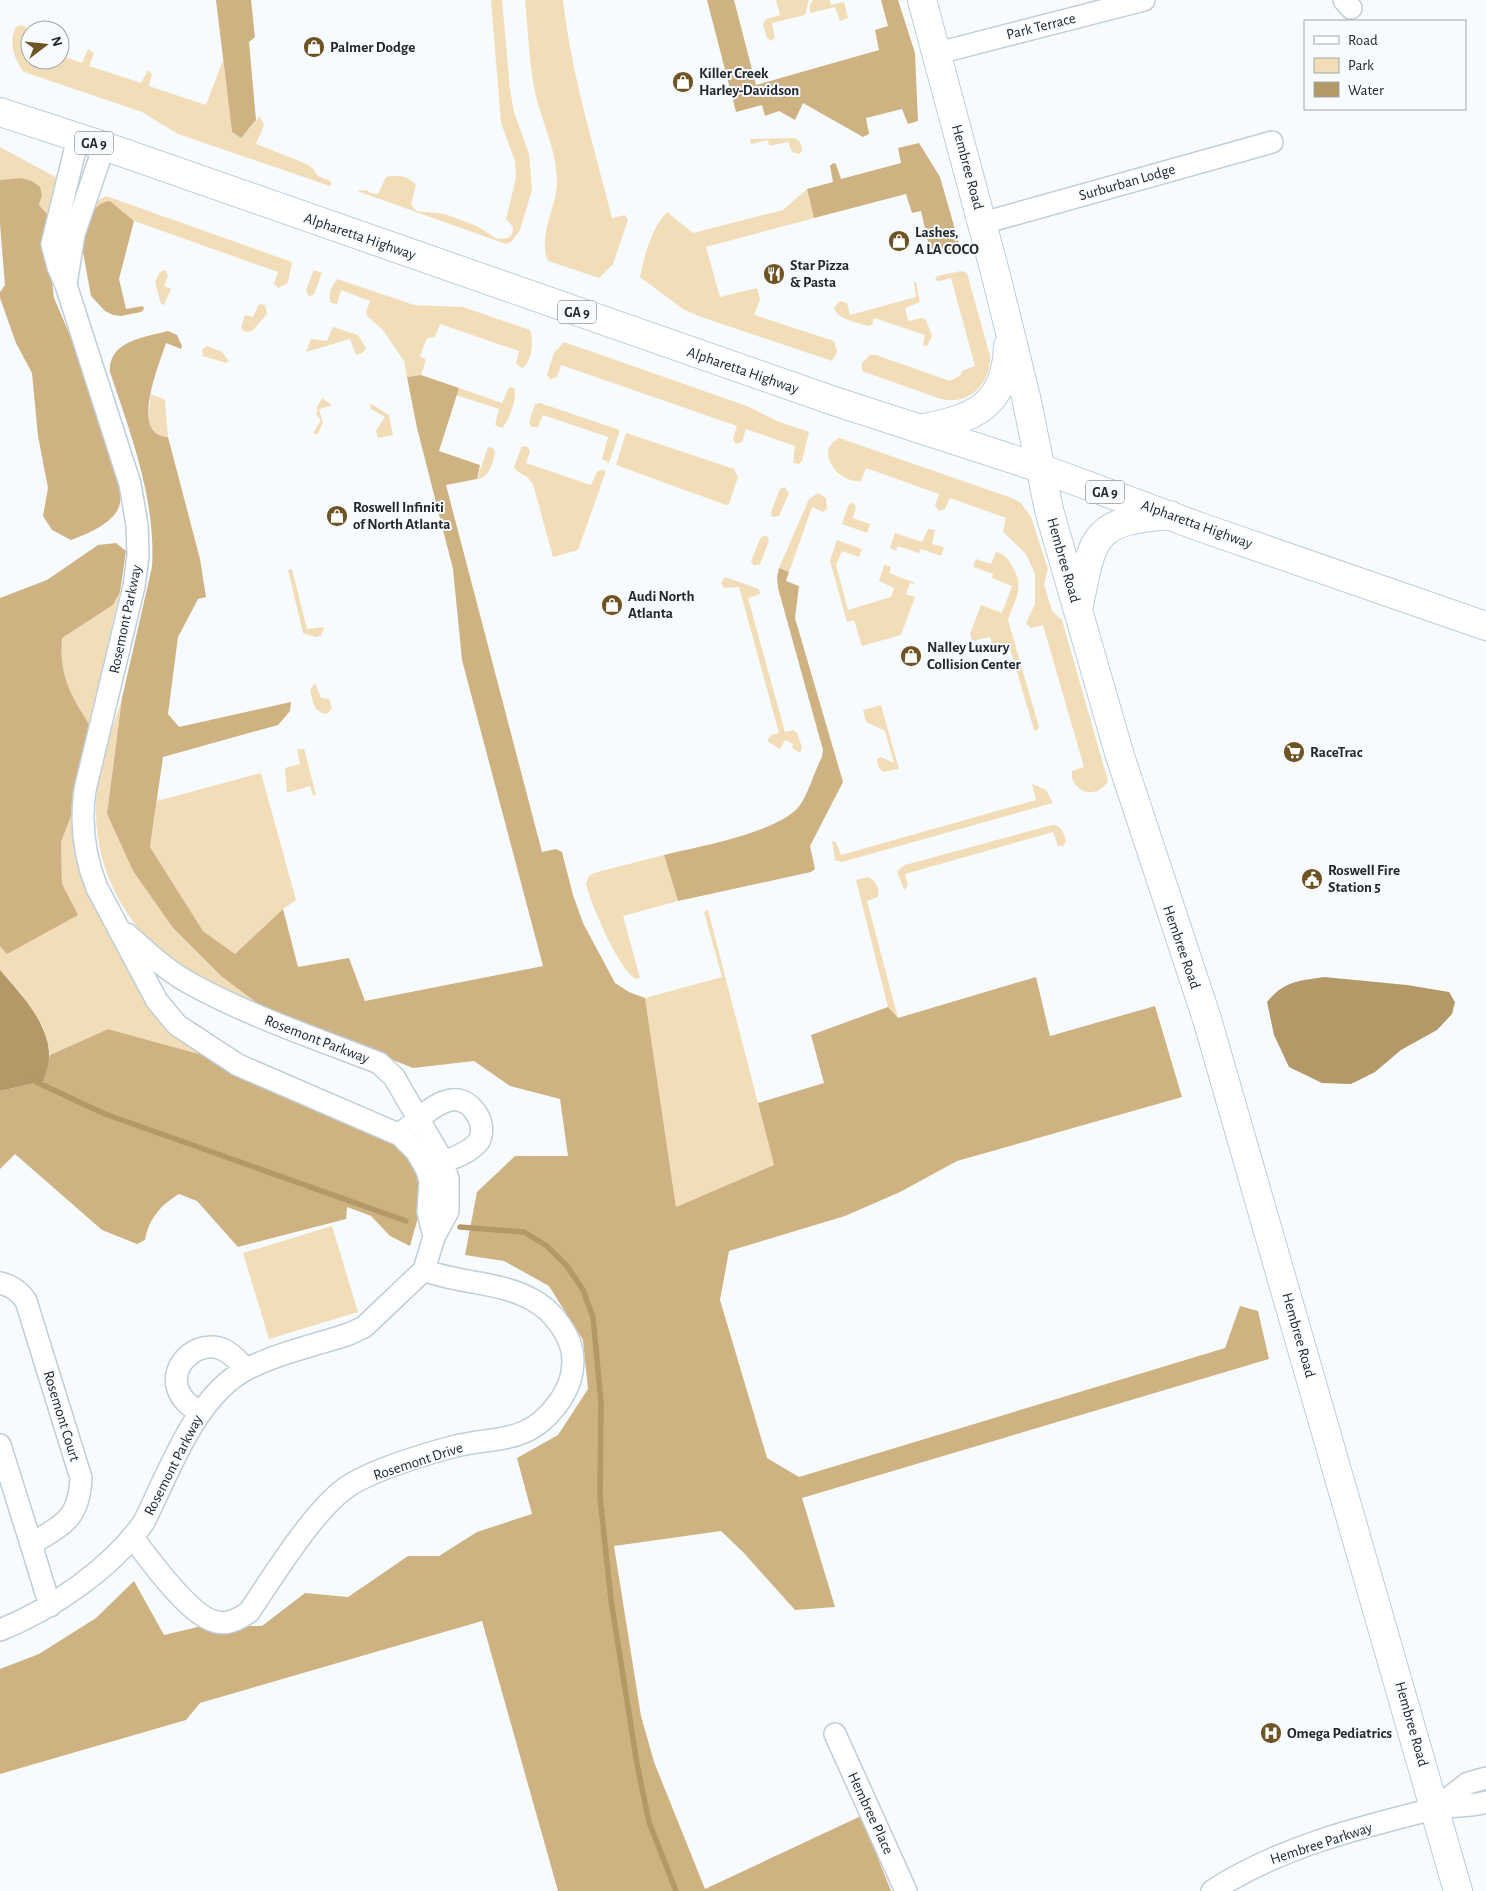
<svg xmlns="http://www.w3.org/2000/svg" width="1486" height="1891" font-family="'Alegreya Sans',sans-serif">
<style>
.green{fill:#f2ddb9}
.forest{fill:#cfb282}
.water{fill:#b49868}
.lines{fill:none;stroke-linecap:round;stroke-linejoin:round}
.stream{stroke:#b49868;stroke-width:5.5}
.street-casing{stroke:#bfced8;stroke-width:24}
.secondary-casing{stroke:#bfced8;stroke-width:30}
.highway-casing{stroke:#bfced8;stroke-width:30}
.street{stroke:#fff;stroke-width:21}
.secondary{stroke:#fff;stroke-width:28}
.highway{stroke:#fff;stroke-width:28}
.labels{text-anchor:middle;stroke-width:4;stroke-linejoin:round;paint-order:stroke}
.shield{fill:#f7fbfd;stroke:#62676b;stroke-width:1}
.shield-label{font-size:14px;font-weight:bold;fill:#22282c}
.street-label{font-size:15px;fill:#22282c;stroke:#f7fbfd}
.poi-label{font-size:15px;font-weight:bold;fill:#22282c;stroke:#f7fbfd;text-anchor:start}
</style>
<rect width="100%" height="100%" fill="#f7fbfd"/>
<path class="green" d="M491,0h11l8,89 4,23 15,42 3,36 -12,40 -8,11 -6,3 -149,-53 10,-1 3,3 8,1 8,-17c11,-3 23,-1 30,8l-5,19 5,7 29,3 32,12 20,13 11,-1 4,-4 1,-7 -7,-8 10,-41 -1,-17 -14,-38z
M525,0h38c8,73 31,146 49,218l13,-3 3,5 -15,44 -14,14 -51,-17c-11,-28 10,-54 9,-82 -1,-32 -17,-60 -23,-92 -5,-28 -6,-58 -9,-87z
M776,0h33l-4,15 -33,8 3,15 -4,3 -4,-3 -4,-14 3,-5 14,-4z
M813,0h17l1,5 13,-3 4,16 -8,3 -5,-14 -25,6v-8z
M21,25l6,3 -6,14 9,3v15h30v-5l22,8 6,-14 6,4 -5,13 52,17 7,-13 4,4 -3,12 57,19 17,-45 9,72 9,6 19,-22 4,9 -8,19c17,7 35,13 52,21 11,6 2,10 21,15l3,3 -2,3 -152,-52 -36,-22 -118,-40c-10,-13 -16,-30 -8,-45z
M795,138c5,3 7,7 7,13l-3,3 -7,-2 -4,-10 -19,4 -1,-6 -17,4 -1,-5z
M0,147l59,32 -9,38 -11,-12 3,-10 -21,-17 -21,2z
M807,189l7,29 -108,29 14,50 37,-9 3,11 -6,16 80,26 3,11 -5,9 -131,-44 -18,-8 -43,-32c5,-23 11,-48 27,-65l26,21 90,-23z
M106,196l186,66 -4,21 -10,5 -4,-4 4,-12 -144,-51 -24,-20 -16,7 -3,9 -4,-2 8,-18 4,3z
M165,270l3,5 -4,11 7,3 -7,16 -3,-1 -6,-22 5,-10z
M314,270l8,3 -8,21 -5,3 -3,-7z
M961,271l6,2 23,83c1,28 -22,50 -49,43l-79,-28v-8l8,-8h6l74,26 11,-6 1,-4 13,-5 -24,-88 -12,3 -4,-1 2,-4z
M337,279l77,26 49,2 67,23c4,11 2,32 -8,38l-6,-4 3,-13 -79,-27 -5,13 -8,1 -7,18 6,4 -5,15 -14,2 -3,-16 -22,-32 -14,-12 -2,-5 4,-11 -29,-11 -4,14 -6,-1c-4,-8 1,-17 6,-24z
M914,281l2,1 4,20 -15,6 3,13 14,-3 4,2 6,16 -5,10 -4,-1 2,-10 -51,-17 -2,7 -4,1c-11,-4 -30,-6 -34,-18l6,-7 7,2 3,12 66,-18z
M259,304l6,1 2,9 -15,17 -7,1 -4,-4 4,-13 8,2z
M333,327l25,8 8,13 -4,5 -6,2 -6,-16 -44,13 5,-13 16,2z
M564,342l183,64 30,15 32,11 -7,29 -3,3 -6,-1 2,-17 -49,-17 -4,13 -6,2 -3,-5 4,-13 -176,-61 -4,12 -7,2 -3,-4 7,-22z
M207,346l15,6 7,9 -3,2 -23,-7 -1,-6z
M509,387l5,1c4,9 -5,33 -12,40l-7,-3 4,-16 -43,-14 3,-7 43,15z
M151,394l14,6 3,37c-24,-1 -19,-25 -17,-43z
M322,398l10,7 -13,4 4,14 -6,12 -4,-2 8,-13 -5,-6 2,-4 -2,-1z
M370,403l19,12 4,20 -15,3 -2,-8 9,-13 -14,-8z
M540,403l80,27 -11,33 -7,-4 6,-22 -65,-22 -5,12h-7l-2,-5 6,-18z
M626,433l108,36 4,8 -9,27 -3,1 -110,-40z
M839,438l170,59 11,5 11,15 17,52 -4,15 8,27 10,9 46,161c-10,16 -29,15 -36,-3v-7l12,-4 -41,-142 -12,3 -5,-5 9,-19v-30l-9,-20 -23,-22 3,-14 -56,-20 -5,11 -6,2 -4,-6 4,-11 -73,-26 -5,13c-22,3 -48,-30 -22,-43z
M522,446l6,1 2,5 -4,11 65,22 6,-13 4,-2 5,1 -28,79 -25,7 -20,-73c-6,-10 -16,-10 -19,-17z
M488,447l5,1 2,5c-3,11 -5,25 -18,26z
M785,487l4,6 -10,23 -7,1 -1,-5 9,-23z
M818,493l8,5 1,11 -4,3 -11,-5 -23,65 -10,-4 30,-69z
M853,502l3,5 -3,11 17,6 -3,9 -25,-9 6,-18z
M928,529l7,1 -3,14 12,3 -3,9 -20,-7 -2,4 -21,-7 -2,5 -6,-3 5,-15 27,9z
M764,536h3l2,5 -9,23 -6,2 -3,-5 10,-24z
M837,540l25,9 -3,8 -17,-6 -6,14 12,45 43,-13 3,-9 -15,-7 5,-16 7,2 -2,6 26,10 -1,1 -4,-1 -4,11 9,3 -14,38 -39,11 -8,-26 -7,2 -17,-61z
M996,552c7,1 11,6 15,12 15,24 4,34 -3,56l31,107 -3,4 -2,-1 -25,-85 -15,4 -4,-12 -18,4 -2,-7 11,-29 21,8 10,-27 -20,-8 1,-4 -20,-7 3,-8 15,5z
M292,569l15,60 17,-2 -3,9 -6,1 -12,-4 -15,-63z
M725,577l34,12 1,5 -12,4 37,134 8,-2 4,3 5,14 -2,6 -8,-5 1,-4 -8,-4 -5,9 -13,-8 4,-6 8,-2 -40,-146 -15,1 -3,-5z
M120,592l-31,132c-19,-30 -30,-49 -27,-86l51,-33z
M315,683l6,15 8,1 3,9 -5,6c-14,-2 -14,-12 -17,-24z
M122,698l-15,116 26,57 40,57 48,48 44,33c-24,-10 -51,-19 -73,-33 -67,-43 -106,-114 -94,-194 4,-28 16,-57 24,-84z
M881,705l18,64 -16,3 -4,-4 -2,-9 4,-2 13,6 -9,-32 -19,-9 -3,-12z
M297,749h7l1,3 11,43 -3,1 -3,-10 -23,7 -2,-25 15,-4z
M261,773l35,127 -13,9 -48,45 -32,-23 -53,-84 7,-46z
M1032,784l14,6 7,13 -211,59 -7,-2 -3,-19 4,1 5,13 195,-55z
M71,816l3,38 9,28 37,74 34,48 63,55 -109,-30 -58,26 -7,-28 -24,-36 -19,-21v-24l8,8 54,-70 -1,-42z
M1052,825c10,0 11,7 14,16l-3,5h-5l-5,-14 -148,42 3,12 -4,4 -7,-19 8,-6z
M664,855l14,46 -55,15 17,62 -4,1c-17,-9 -46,-76 -50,-96l3,-7 5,-3z
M868,877c8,2 12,14 10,20l-11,4 31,117 -10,-11 -32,-127z
M708,910l66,255 -98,42 -31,-209 77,-21 -18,-65z
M332,1226l26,86 -89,27 -26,-86z"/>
<path class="forest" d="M216,0h35l4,37 -6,5 7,78 -15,18 -9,-6z
M707,0h27l22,85 123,-35 -4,-20 13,-4 -7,-26h17l17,53 3,68 -10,3 -6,-15 -36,9 3,16 -6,3 -60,-34 -8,17 -16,-9 -14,5 -3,-11 -26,7z
M919,143l21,34 20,70c-7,6 -17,7 -26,5l-6,-10 -7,-31 -9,2 -6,-19 -92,24 -7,-29 26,-7 -3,-16 3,-3 3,1 5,15 60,-16 -3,-15z
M21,178l11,3 8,6 2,8 -3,10 11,12 -2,31 6,50 24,56 42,134c0,5 1,10 0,15 -3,19 -33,31 -49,37l-19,-10 -9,-14 5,-28 -10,-52 -6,-63 -16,-30 -16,-45v-6l5,-7 -5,-61v-44z
M110,201l24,20 -15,58 7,30 17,-3 1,3 -3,3 -20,4 -8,-1 -8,-4 -14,-15 -10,-55 6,-26 4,2c4,-10 8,-14 19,-16z
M168,331l9,4 5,11 -1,3 -15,-6c-7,22 -37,93 2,94l32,122 6,38 -8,2 -20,38 -10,77 11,13 112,-25 -1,9 -12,14 -115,32 -13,90 53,84 32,23 48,-45 15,58 51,-9 16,43 178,-35 -81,-306 -9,-91 -36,-141 -10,-51 14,-2 38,13 -20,63 41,14 -3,14 -31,6 96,367 14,-3 6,3 11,43 10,28 32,60 14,9 16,6 31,209 98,-42 -16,-62 66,-20 -13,-48 77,-28 10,11 138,-41 14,59 105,-30 27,91 -225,64 -57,31 -55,24 -116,35 -9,49 47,158 32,19 426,-129 15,-42 18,5 11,48 -467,139 33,109 -40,3 -52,-58 -22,-21 -107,15 27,170 13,46 51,127 156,-73 30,75h-333l-76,-270 -282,82 -14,17 -186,54v-105l39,-15 57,-36 38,-37 30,54 38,-9h60l43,-33 43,4 60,-41h31l38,-24 55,-18 -15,-56 41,-23 30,-46 -5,-49 -34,-54 -45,-25 -39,-6 12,-63 38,-36h53l-8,-57 -50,-13 -36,-25 -61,7 -148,-59 -44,-33 -48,-48 -40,-57 -26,-57 15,-116 30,-131c4,-68 -21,-132 -42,-195 -2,-31 35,-35 58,-41z
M116,543l10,8 -6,41 -7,13 -51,33c-3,37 8,56 27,86l-16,66 -2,26 -10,26 1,42 16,31 -71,39 -7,-8v-348l47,-18 51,-35z
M779,568l10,4 -3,9 13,5 -4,32 48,164 -33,64 5,23 -4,3 -133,29 -14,-46c33,-8 117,-23 136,-50 8,-11 15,-35 22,-48l1,-7 -45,-162 -1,-11z
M108,1029l109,30 167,76 30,23 9,42 -13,46 -20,-10 -19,-20 -24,-9 -1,12 -108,28 -41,-46 -18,-7c-18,11 -30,24 -34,46l-8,4 -35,-14 -87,-76 -15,15v-78l44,-10 6,-26z"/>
<path class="water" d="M0,970c20,23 47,51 49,83 1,9 -3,19 -5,28l-44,10z
M1324,977l83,8 42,7 6,10 -3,12 -15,16 -36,20 -26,22 -24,12 -29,-1 -33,-16 -15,-32 -7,-33c17,-21 31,-21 57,-25z"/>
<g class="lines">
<path class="stream" d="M32,1080l73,34 301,107
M460,1227l64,5 23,14 20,20 16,24 10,27 8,85 -1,95 11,103 26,164 12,58 27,69"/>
<g class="street-casing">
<path id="street" d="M1344,0l7,8
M938,53l206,-53
M78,138l-26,106 6,23 8,18 64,199 7,41 1,31 -4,30 -49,204c-5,35 -1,66 12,98l60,113 20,24 61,40 162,70 16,16 11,19 3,12 -2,30 6,25
M983,223l289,-81
M66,284l8,-50 30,-88
M406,1129c22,-18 51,-48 72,-13 4,7 5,18 1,25 -9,13 -33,19 -47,26
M0,1283c12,3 19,8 26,18l55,177c-2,41 -17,46 -50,66l-31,-99
M199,1412c-9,-6 -19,-13 -22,-26 -5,-23 20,-44 42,-38 11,3 19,13 27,21
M133,1538c16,21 58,80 84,84 12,3 23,-4 32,-10 23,-34 67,-106 101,-127 26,-16 75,-31 106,-39 44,-10 73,-2 103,-44 9,-13 14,-25 14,-42 0,-23 -20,-49 -40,-60 -33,-19 -74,-16 -109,-30
M31,1544l19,62
M0,1630c51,-20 113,-63 144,-108 25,-50 51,-126 103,-153 31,-16 69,-24 102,-35l15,-7 60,-57 10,-33 14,-26v-32l-5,-18 -49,-84 -15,-14c-62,-24 -127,-46 -186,-78 -25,-13 -45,-32 -66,-51
M835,1734l71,157
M1436,1808l32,-25 18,-5
M1212,1891c66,-43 145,-63 221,-82 18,-5 35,-1 53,-7"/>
</g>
<g class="secondary-casing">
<path id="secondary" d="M922,0l73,272 31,125 23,113 71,246 87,263 251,872
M919,429c54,-10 87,-22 89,-83
M1079,605c14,-71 15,-84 91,-90"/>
</g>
<g class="highway-casing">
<path id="highway" d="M0,112l104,34 730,255 206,67 163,60 283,98"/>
</g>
<use href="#street" class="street"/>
<use href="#secondary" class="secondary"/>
<use href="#highway" class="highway"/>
</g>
<defs>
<g id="shop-disc" transform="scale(1.125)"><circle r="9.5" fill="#6e5425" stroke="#f7fbfd"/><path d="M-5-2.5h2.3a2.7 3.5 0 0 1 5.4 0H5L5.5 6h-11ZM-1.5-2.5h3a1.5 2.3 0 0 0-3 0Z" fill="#fff"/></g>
<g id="restaurant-disc" transform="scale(1.125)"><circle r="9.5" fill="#6e5425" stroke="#f7fbfd"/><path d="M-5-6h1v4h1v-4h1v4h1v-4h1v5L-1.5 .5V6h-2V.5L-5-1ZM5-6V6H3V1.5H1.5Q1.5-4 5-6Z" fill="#fff"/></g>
<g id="supermarket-disc" transform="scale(1.125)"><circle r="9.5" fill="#6e5425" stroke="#f7fbfd"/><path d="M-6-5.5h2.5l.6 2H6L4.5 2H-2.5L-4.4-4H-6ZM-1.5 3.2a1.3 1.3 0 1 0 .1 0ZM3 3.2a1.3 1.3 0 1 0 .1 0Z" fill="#fff"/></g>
<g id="civic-disc" transform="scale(1.125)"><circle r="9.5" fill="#6e5425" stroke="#f7fbfd"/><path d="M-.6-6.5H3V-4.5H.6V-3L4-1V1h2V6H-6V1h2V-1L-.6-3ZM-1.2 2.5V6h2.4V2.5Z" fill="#fff"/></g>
<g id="hospital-disc" transform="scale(1.125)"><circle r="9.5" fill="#6e5425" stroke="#f7fbfd"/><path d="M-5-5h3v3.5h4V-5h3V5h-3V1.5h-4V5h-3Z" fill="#fff"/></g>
</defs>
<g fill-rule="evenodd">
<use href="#shop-disc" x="314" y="47"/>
<use href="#shop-disc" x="683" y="82"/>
<use href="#shop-disc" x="899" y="241"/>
<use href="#restaurant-disc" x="774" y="274"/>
<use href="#shop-disc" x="337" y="516"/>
<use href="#shop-disc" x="612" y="605"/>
<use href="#shop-disc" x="911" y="656"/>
<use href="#supermarket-disc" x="1294" y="752"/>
<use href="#civic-disc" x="1312" y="879"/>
<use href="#hospital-disc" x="1271" y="1733"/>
</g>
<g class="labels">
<g class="shield">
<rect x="75" y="131.5" width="38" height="23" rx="4"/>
<rect x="558" y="300.5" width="38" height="23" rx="4"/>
<rect x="1086" y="480.5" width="38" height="23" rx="4"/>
</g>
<g class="shield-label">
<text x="94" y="148">GA 9</text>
<text x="577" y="317">GA 9</text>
<text x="1105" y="497">GA 9</text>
</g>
<g class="street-label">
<text transform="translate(1041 26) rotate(-14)" y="5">Park Terrace</text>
<text transform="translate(968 167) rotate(75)" y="5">Hembree Road</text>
<text transform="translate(1127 182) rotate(-16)" y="5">Surburban Lodge</text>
<text transform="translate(360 236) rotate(19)" y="5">Alpharetta Highway</text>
<text transform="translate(743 370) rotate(19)" y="5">Alpharetta Highway</text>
<text transform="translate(1197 524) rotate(20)" y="5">Alpharetta Highway</text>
<text transform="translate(1064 560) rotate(74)" y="5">Hembree Road</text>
<text transform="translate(125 619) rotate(-78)" y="5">Rosemont Parkway</text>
<text transform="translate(1182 947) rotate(71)" y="5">Hembree Road</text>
<text transform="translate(317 1039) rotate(21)" y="5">Rosemont Parkway</text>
<text transform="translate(1299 1335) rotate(74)" y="5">Hembree Road</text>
<text transform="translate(62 1416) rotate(73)" y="5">Rosemont Court</text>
<text transform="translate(418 1461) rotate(-18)" y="5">Rosemont Drive</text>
<text transform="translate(173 1465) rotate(-63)" y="5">Rosemont Parkway</text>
<text transform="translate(1412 1724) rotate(74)" y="5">Hembree Road</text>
<text transform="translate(871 1813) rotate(65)" y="5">Hembree Place</text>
<text transform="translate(1321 1843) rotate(-18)" y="5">Hembree Parkway</text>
</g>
<g class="poi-label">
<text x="330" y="52">Palmer Dodge</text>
<text x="699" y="78">Killer Creek<tspan x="699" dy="17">Harley-Davidson</tspan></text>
<text x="915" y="237">Lashes,<tspan x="915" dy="17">A LA COCO</tspan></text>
<text x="790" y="270">Star Pizza<tspan x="790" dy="17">&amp; Pasta</tspan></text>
<text x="353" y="512">Roswell Infiniti<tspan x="353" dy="17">of North Atlanta</tspan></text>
<text x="628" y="601">Audi North<tspan x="628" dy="17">Atlanta</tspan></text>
<text x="927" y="652">Nalley Luxury<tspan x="927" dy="17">Collision Center</tspan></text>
<text x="1310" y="757">RaceTrac</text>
<text x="1328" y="875">Roswell Fire<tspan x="1328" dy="17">Station 5</tspan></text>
<text x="1287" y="1738">Omega Pediatrics</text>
</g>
</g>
<rect x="1304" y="20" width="162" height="90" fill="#f7fbfd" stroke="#a2a7a9"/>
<rect x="1314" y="36" width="25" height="8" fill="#ffffff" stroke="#a2a7a9"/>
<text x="1348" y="45" font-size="15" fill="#22282c">Road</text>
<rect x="1314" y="58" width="25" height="15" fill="#f2ddb9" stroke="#a2a7a9"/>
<text x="1348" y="70" font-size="15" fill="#22282c">Park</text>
<rect x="1314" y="82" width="25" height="15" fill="#b49868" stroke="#a2a7a9"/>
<text x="1348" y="95" font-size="15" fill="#22282c">Water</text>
<g transform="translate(45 45) rotate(74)"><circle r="24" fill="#f7fbfd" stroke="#a2a7a9"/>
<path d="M0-4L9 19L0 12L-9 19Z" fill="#6e5425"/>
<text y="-8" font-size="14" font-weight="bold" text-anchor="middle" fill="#22282c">N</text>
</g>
</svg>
